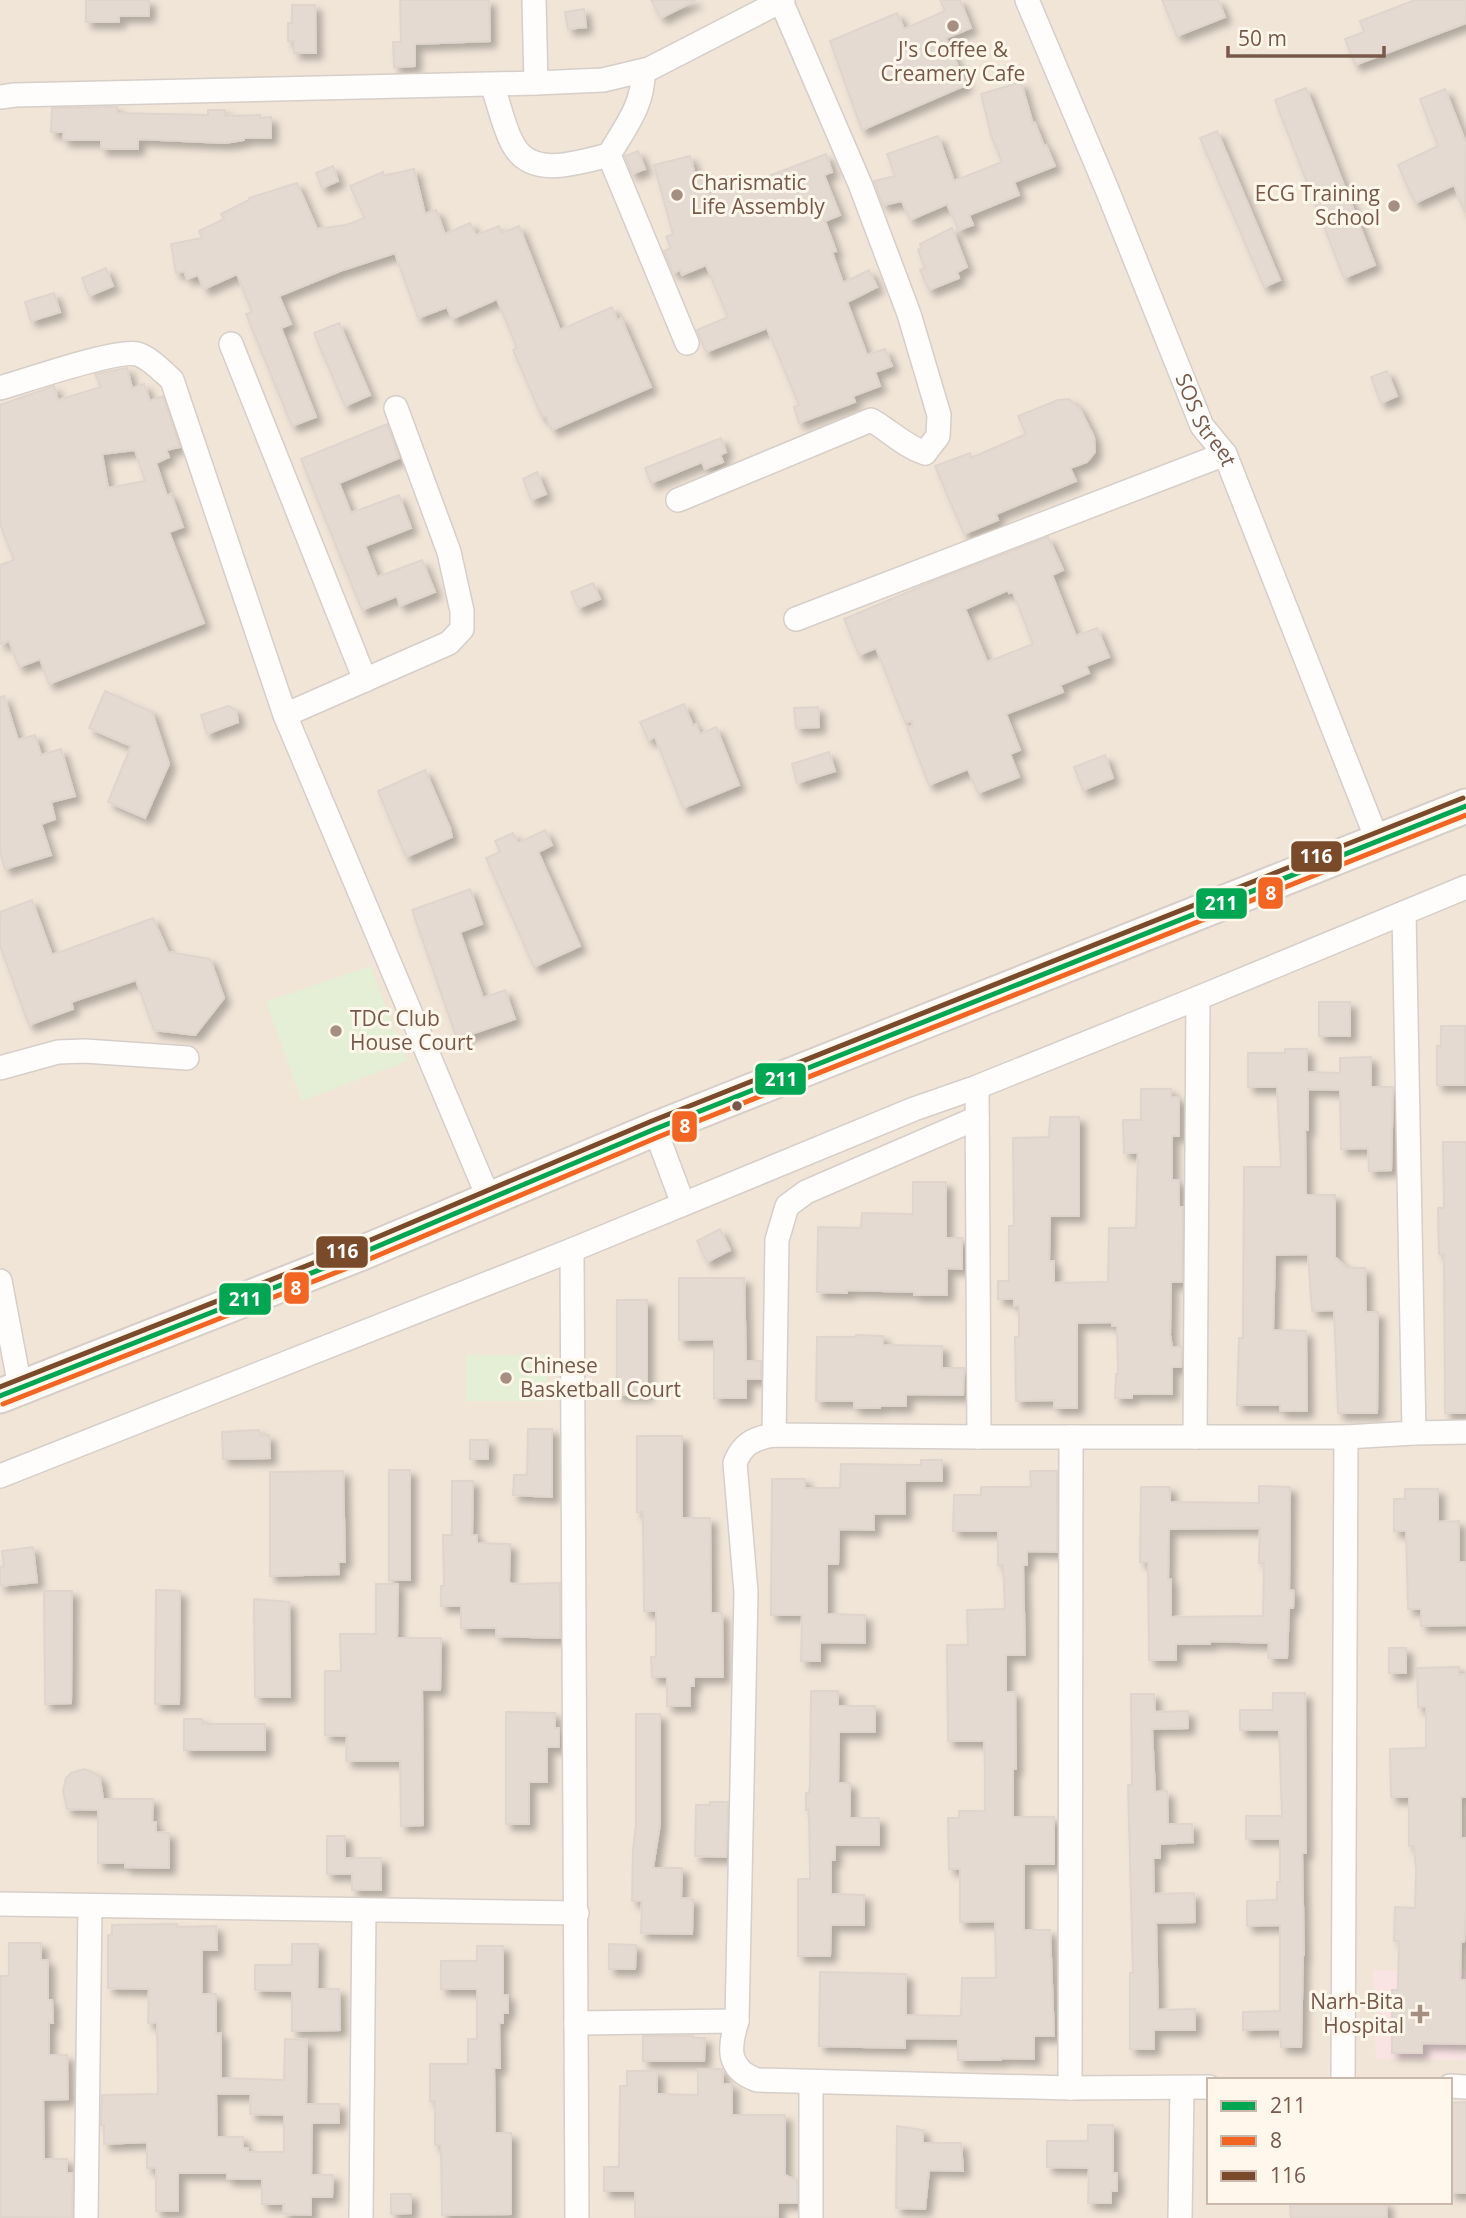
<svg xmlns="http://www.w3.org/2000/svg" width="1466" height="2218" font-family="'Open Sans',sans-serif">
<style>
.residential{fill:#f1e5d8;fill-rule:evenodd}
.medical{fill:#fae4e3}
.green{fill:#e4efd5}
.building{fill:#e4dad2;stroke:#e0d5cd;stroke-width:2;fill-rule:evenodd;filter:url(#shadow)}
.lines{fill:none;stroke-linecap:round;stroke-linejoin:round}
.street-casing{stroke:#d6cec8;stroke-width:26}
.secondary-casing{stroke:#d7cec8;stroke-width:37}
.street{stroke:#fefdfc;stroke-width:23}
.secondary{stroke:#fefdfc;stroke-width:33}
.bus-1-casing{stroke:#fff7ec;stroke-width:10}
.bus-2-casing{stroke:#fff7ec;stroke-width:10}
.bus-3-casing{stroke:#fff7ec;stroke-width:10}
.bus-1{stroke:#00a651;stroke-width:5}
.bus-2{stroke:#f26522;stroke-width:5}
.bus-3{stroke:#7a4b2a;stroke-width:5}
.poi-dot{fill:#a48f82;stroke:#fff7ec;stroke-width:2.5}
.bus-dot{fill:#785949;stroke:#fff7ec;stroke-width:2.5}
.labels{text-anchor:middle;stroke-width:6;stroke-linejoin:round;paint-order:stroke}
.poi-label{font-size:21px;fill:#785949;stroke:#fff7ec;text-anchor:start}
.street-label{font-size:21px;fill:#785949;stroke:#fff7ec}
.line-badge{stroke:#fff7ec;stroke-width:2.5}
.badge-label{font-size:19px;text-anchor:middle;font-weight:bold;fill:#fff}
</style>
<defs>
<filter id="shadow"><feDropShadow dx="6" dy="6" stdDeviation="3.5" flood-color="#0004"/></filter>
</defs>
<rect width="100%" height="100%" fill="#f7f2eb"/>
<path class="residential" d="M0,0h1466v2218h-1466zM1209,2080h241v122h-241z"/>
<path class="medical" d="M1373,1970h93v90l-90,-1z"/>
<path class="green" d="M370,966l37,95 -105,40 -36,-99z
M466,1355h81v46h-81z"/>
<path class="building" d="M86,0h63v16h-30v6h-33z
M400,0h89l1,41 -75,3v22l-21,1 -1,-25h8z
M651,0h45l-35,18z
M940,0h20l11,28 -25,10 20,47 -104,45 -32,-89 67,-28 7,16 41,-18z
M1162,0h56l7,17 -48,19z
M1415,0h51v23l-111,42 -10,-26 19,-7 -4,-11z
M292,5h23l1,48h-22v-12h-6v-18h4z
M584,9l2,18 -18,2 -3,-17z
M1021,82l12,42 2,-1 9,23 2,-1 9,21 -41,16 5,13 -50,20 4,10 -14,5 -12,-26 -37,16 -8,-19 -19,4 -9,-24 21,-5 -8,-22 51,-18 16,45 48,-19 -11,-27 -10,-41z
M1306,88l69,177 -31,13 -69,-178z
M1445,89l21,54 -1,70 -11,-28 -39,18 -17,-38 40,-19 -18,-47z
M117,107v6l91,2v-5h17v6l35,-1v3l11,-1v21h-27v2l-19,3 -87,-4v10h-37v-9h-38l1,-8h-13l1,-24z
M1217,131l63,149 -16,7 -64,-149z
M638,151l7,18 -13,5 -7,-18z
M826,154l6,18 -8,3 16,40 -15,6 11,30 -4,1 11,31 26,-13 8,17 -30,15 20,53 18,-6 7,17 -17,6 5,14 -27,10 2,6 -56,21 -5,-16 5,-2 -32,-77 -61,24 -9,-22 31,-13 -22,-52 -24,10 -2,-5 -7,3 -9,-22 7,-3 -5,-11 7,-3 -19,-69 36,-9 5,19 8,-2 5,22 28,-10 1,3z
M333,166l5,15 -16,7 -6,-15z
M414,169l11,45 11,-4 9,24 25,-11 6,12 23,-9 3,7 17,-7 41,104 52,-23 5,13 4,-2 30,69 -99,43 -6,-14 -4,1 -29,-67 4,-2 -20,-49 -45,20 -5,-12 -29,11 -23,-65 -55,18 -61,25 12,28 -10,4 35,89 -24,9 -46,-112 6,-2 -15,-38 -33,15 -6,-14 -11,4 -3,-8 -8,2 -5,-29 31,-6 -3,-7 25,-12 -3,-5 28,-14v-2l48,-15 20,46 29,-4 19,-7 -15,-32 33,-14v4z
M952,228l15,39 -10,5 2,6 -30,12 -9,-20 5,-2 -7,-18 3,-2 -1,-4z
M106,268l7,18 -24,10 -7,-18z
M54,293l6,19 -29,9 -6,-19z
M339,323l31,72 -25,11 -31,-73z
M127,368l5,20 12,-4 6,17 13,-5 17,51 -14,3 3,7 -13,6 11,33 4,-2 12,33 -14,5 35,91 -155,61 -9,-25 -21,8 -10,-26 -9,3v-79l14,-5 -14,-36v-119l54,-19 4,14 43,-13 -6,-13zM135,450l10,31 -37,7 -6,-34z
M1387,371l10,25 -16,7 -10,-26z
M1069,399l11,10 14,28 1,15 -8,10 -17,6 6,13 -80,33 2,6 -34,14 -29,-68 35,-13 1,5 55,-24 -8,-18 40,-16z
M387,424l12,34 -60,25 12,30 48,-18 12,33 -46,18 12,31 45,-17 13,32 -35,14 -3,-10 -35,14 -61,-151z
M721,438l5,14 -6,3 3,7 -18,7 -3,-7 -51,21 -6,-15z
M537,472l9,22 -15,6 -8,-21z
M1048,537l15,33 -11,5 24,61 21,-8 12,29 -23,9 3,7 -29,12 3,7 -57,22 14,36 -10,4 9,23 -41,16 -10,-24 -39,16 -22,-57 5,-2v-5l-7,1 -29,-74 -17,7 -15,-36 97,-41zM1008,590l1,3 4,-1 20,52 -46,18 -22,-53z
M593,583l7,16 -22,9 -7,-16z
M105,691l47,21 17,52 -24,54 -37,-16 23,-56 -42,-18z
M4,696l14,44 17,-5 6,20 20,-6 14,47 -24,6 4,17 -14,5 10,31 -46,14 -5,-17v-155z
M684,704l9,22 3,-2 4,10 16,-7 23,58 -56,23 -28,-71 -7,3 -8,-18z
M228,706l8,4 2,12 -31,12 -6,-19z
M818,707l1,20 -23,1 -2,-20z
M829,752l6,19 -38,12 -5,-19z
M1105,755l8,23 -30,12 -9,-23z
M425,770l25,58 2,9 -46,20 -28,-66z
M545,830l7,15 -14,7 42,94 -46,21 -48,-109 14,-6 -5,-11 18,-8 5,10z
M470,889l12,35 -22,8 23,66 22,-8 10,29 -58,20 -45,-129z
M32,900l20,55 101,-37 15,34 42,7 14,39 -29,37 -41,-5 -18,-50 -65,22 2,7 -44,16 -29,-79v-34z
M1319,1002h31v34h-31z
M1441,1026h24v59h-28v-39h4z
M1285,1049h22v23l33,1v-15l31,-1v30h22l-2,83 -22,1 -1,-23 -27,1 -1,-59 -32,-1v41h-3l1,65h29v62l12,11h18l1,44h12l-1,101h-39l-4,-103 -22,1 -4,-57 -33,1 -2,75 33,1 1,80h-27v-6h-43l2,-67h4l1,-171h37l-4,-80h-29v-34h37z
M1141,1089h30v8h8v39h-7v44h7v27h4l-1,75h-11l-1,53 2,12h10l-1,20h-9v27h-40v4h-17l1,-24h2l-1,-48h-5v-4l-35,1v85h-23v-8l-38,1 -1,-64h4v-31h-5v-7h-16v-18h11v-55h5l-1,-88 36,-1 1,-20h29v99h-29l-1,45h5v22l54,-1 1,-54h27l2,-75h-14l-1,-33h18z
M1443,1142h23v271h-21l-1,-159h-5l-1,-46h6z
M913,1182h33v56h16v31l-15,-1v27h-33v-3l-67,-2v3l-30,-1 1,-65 43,1 1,-15 51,1z
M720,1229l10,21 -23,12 -10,-21z
M679,1278h65l2,83h15v18h-15v19h-32v-59l-35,1z
M617,1300h30v95h-30z
M856,1335l27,1v9l59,1v22h22l-1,27 -57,-1v12h-26v2h-26v-7h-38l1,-64h39z
M528,1429h24v68l-39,-2 1,-20h13z
M259,1430l1,6 9,-1 1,23 -47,1 -1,-27z
M637,1436h45v82h28l1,95h11l1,64h-29v9h-4v20h-23v-29h-15l-1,-20h5v-46h-12l-1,-99h-6z
M470,1440h18v19h-18z
M921,1460h21v21h-37v33h-31v16l-35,-1 -1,35h-11v50l38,1v28l-45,-1v19h-19l1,-46h-31l1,-136h33v9h35l1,-24 80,1z
M389,1470h21v110h-21z
M343,1471l2,91h-7l1,12 -69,2v-104z
M1030,1471h27v81l-30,-1v14h-4l2,90h-19v37h9l1,77h-3v48h41v47h-30v66h26l4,106h-20v23l-33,-1v2h-43v-21l-53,-1v10l-86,-2 1,-74 86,2v41l55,1 1,-38h34l-1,-57 -35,1v-53h-11l-1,-51h11v-7h26v-42l-1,-28h-36l-1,-96h21l-1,-35 38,-1 -2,-44h-5v-34h-45l1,-36h27v-8h50z
M452,1481h21l-1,54h5v8l33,1 -1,37 2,3 49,-1v55l-64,-2v-8h-35v-22h-20v-20h3l-1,-51h9z
M1259,1486l31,1 -1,103 5,1 -1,17h-4l-2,50h-19l1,-15 -59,-2v3h-34v16h-27l-1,-98h-8l1,-75h29v15l89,1zM1260,1528l-1,35h5l-1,53 -92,1v-38h-3l1,-50z
M1405,1489h33v33l21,-1v41h7v63l-45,1v-17h-13l-2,-78h-12v-32h11z
M33,1547l4,35 -37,4v-19l4,-1 -2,-15z
M376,1584h22l-1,54h44l-1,52h-18l1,135 -22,1 -1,-65h-54l1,-25 -22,-1v-64h16l-1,-37h36z
M156,1590l24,1 -1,113h-24z
M44,1591h28l-1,112 -26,1z
M254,1599l35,3 1,95h-35z
M1389,1648h17v25h-17z
M1459,1667v8l7,-1v123h-5v41h5v75l-2,29h-3l-1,38h6v64l-44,-1v10h-30v-63h6l1,-49h-5l1,-34 20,1 1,-38 -2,-24h-5v-49h-18l-1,-48 36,-1v-41h-8l-1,-39z
M811,1691h27v15h37v26h-36l-1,51h12v35h29v27h-44v15h-4v34l33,1v30h-33l-1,31h-32v-77h12l-1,-69h-3v-17h3l1,-10z
M1273,1693h32l1,160h-4l2,102h-1l-2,92h-20l-1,-18 -37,1v-18l37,-1v-86l-33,1v-25l30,-1v-18h3v-43h-34v-23h36l-3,-86h-39v-20h33z
M1131,1694h23l1,18 33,-1v17l-36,1 3,63 12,-1 1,33h24l1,18 -33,2v14h-7l1,36 40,-1 1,29 -39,1 2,87 37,-1v21h-41v19h-24v-76h3l-5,-188h4z
M506,1712l49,1v15h4v19h-12v35h-18v42h-23z
M636,1714h24v110l-7,44h29l-1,30 12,1 -1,35 -51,-1 1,-32h-10l1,-51 3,-25z
M184,1719h18v5h63v26h-81z
M84,1769l12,5 4,5 3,20h50l-1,23h4v10l13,1v35l-44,-1v-4h-27v-53l-31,-1 -4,-18 3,-13 5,-5z
M710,1802h18l-2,55 -31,-1 1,-51h14z
M327,1836h18v22h36v32h-29v-16h-25z
M177,1924v3l39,-1 1,24h-15v44h14v40l5,-1v45l63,2 1,-41 22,1 -1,64h33v19h-27l-1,52h22l-1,22h-21v18l-28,-1 1,-10h-22v-25h-35v-6h-49v38h-22v-43h-9v-26l-43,2v-19h-3l1,-30 56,-1 -1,-71h-9l1,-34 -41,-1v-53h4v-10zM216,2094h35l-1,20 34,1v37h-36v-4h-5v-11h-26z
M9,1943h32v17h7v40h4l1,23h-4v32h18l1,44 -25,1 1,59h23v14h6l-1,45 -72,-1 1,-241h8z
M292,1944h26l-1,45h22l1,41 -48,1v-40l-37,-1v-25h37z
M609,1944l27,1 -1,24h-26z
M477,1946h26v49h5v18h-5v10h-4l1,45h-6l1,65h16v81l-69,1 -1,-70h-6v-44h-5v-37h38v-25h9v-50h-36v-28h36z
M643,2036h50v2h12l-1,23h-61z
M698,2069h24l1,15h9v31h53v60l12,6v22h-19v15h-143v-27h-31v-24h15l1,-81h7v-15h30v23l41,1z
M1466,2102v91h-16v-90z
M1088,2125h25v48h4v18h-6v12h-23l1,-35 -42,-1v-26h41z
M897,2126l26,4v13h38l2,28 -34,-1 -4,39 -29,-1z
M391,2194h20v19l-20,1z
M1290,2202h96l1,16h-96z"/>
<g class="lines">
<g class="street-casing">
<g id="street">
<path d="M534,0l2,83 67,-3 46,-11 134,-69"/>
<path id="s1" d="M1027,0l79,187 96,239 23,28 153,388"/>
<path d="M643,71c1,34 -18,56 -34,84l78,188"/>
<path d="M492,85c7,18 12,45 22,61 19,33 65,16 95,9"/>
<path d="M0,97l15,-2 521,-12"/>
<path d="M231,344l134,336"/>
<path d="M0,388c25,-7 116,-39 137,-34 12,3 26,18 35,26l113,335 204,484"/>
<path d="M678,500l193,-80c18,10 33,26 54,33l13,-17 1,-21 -30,-101 -49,-130 -79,-183"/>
<path d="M796,619l429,-165"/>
<path d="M285,715l164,-72 13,-14v-18l-13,-59 -53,-144"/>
<path d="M1404,913l10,520"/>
<path d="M0,1068l58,-16 27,-1 102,7"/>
<path d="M977,1087l2,350 -205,-2c-20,3 -32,9 -39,28l11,129 -9,429c-8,26 -11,48 20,59l313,8 139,-1"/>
<path d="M655,1129l28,75"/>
<path d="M572,1250l5,968"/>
<path d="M0,1281l20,106"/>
<path d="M774,1435l3,-195 10,-34 19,-14 171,-74"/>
<path d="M979,1437h367l68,-4 52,-1"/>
<path d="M1195,1437l3,-439"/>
<path d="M0,1476l572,-226 342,-141 63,-22 221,-89 268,-111"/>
<path d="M0,1904l577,9"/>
<path d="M576,2023l161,-2"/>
<path d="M1343,2080l3,-643"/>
<path d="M811,2082v136"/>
<path d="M1450,2086l16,1"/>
<path d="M1070,2088l1,-651"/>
<path d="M86,2218l4,-312"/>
<path d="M361,2218l3,-307"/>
<path d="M1180,2218l2,-130"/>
</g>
</g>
<g class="secondary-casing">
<path id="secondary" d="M0,1396l357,-141 298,-126 811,-323"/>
</g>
<use href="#street" class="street"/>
<use href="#secondary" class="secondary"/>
<g class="bus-1-casing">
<path id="bus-1" d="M0,1396l357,-141 298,-126 811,-323"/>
</g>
<g class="bus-2-casing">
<path id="bus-2" d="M3,1404l357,-141 298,-126 808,-322"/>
</g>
<g class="bus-3-casing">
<path id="bus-3" d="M0,1387l354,-140 298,-126 811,-323"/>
</g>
<use href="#bus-1" class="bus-1"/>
<use href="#bus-2" class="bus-2"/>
<use href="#bus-3" class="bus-3"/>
</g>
<g class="poi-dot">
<circle cx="953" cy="26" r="7"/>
<circle cx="677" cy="195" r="7"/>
<circle cx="1394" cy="206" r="7"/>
<circle cx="336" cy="1031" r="7"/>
<circle cx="506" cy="1378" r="7"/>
<path d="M1416.5 2003.5h7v7h7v7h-7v7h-7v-7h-7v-7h7z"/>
</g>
<circle class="bus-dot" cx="737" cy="1106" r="6"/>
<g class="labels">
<g class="poi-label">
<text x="953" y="57" text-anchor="middle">J's Coffee &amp;<tspan x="953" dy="24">Creamery Cafe</tspan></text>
<text x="691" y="190">Charismatic<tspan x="691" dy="24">Life Assembly</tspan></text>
<text x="1380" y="201" text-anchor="end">ECG Training<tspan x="1380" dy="24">School</tspan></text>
<text x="350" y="1026">TDC Club<tspan x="350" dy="24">House Court</tspan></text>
<text x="520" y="1373">Chinese<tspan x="520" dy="24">Basketball Court</tspan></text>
<text x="1404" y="2009" text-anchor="end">Narh-Bita<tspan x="1404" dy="24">Hospital</tspan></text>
</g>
<g class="street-label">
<text dy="7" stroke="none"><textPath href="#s1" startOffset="457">SOS Street</textPath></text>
</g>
</g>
<g class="line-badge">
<rect x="1290" y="840" width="53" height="33" rx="7" fill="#7a4b2a"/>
<rect x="1257" y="876" width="27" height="34" rx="7" fill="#f26522"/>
<rect x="1195" y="887" width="53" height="33" rx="7" fill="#00a651"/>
<rect x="754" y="1062" width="53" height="34" rx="7" fill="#00a651"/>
<rect x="671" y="1110" width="27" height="33" rx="7" fill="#f26522"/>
<rect x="315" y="1235" width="54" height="34" rx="7" fill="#7a4b2a"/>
<rect x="283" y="1271" width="27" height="34" rx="7" fill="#f26522"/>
<rect x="218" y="1282" width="54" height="34" rx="7" fill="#00a651"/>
</g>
<g class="badge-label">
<text x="1316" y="863">116</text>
<text x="1271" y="900">8</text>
<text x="1221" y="910">211</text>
<text x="781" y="1086">211</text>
<text x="685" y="1133">8</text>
<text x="342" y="1258">116</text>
<text x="296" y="1295">8</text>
<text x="245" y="1306">211</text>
</g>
<rect x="1207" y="2078" width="245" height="126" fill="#fff7ec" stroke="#c9b8ab" stroke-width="2"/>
<rect x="1221" y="2101" width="35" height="10" fill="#00a651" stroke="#c9b8ab" stroke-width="2"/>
<text x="1270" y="2113" font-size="21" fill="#785949">211</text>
<rect x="1221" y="2136" width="35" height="10" fill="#f26522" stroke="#c9b8ab" stroke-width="2"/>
<text x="1270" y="2148" font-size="21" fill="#785949">8</text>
<rect x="1221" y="2171" width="35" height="10" fill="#7a4b2a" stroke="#c9b8ab" stroke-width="2"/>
<text x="1270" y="2183" font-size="21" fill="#785949">116</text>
<path d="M1228 46v10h156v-10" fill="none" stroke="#785949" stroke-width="3.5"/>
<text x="1238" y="46" font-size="21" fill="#785949" stroke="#fff7ec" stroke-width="5" paint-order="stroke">50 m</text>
</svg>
